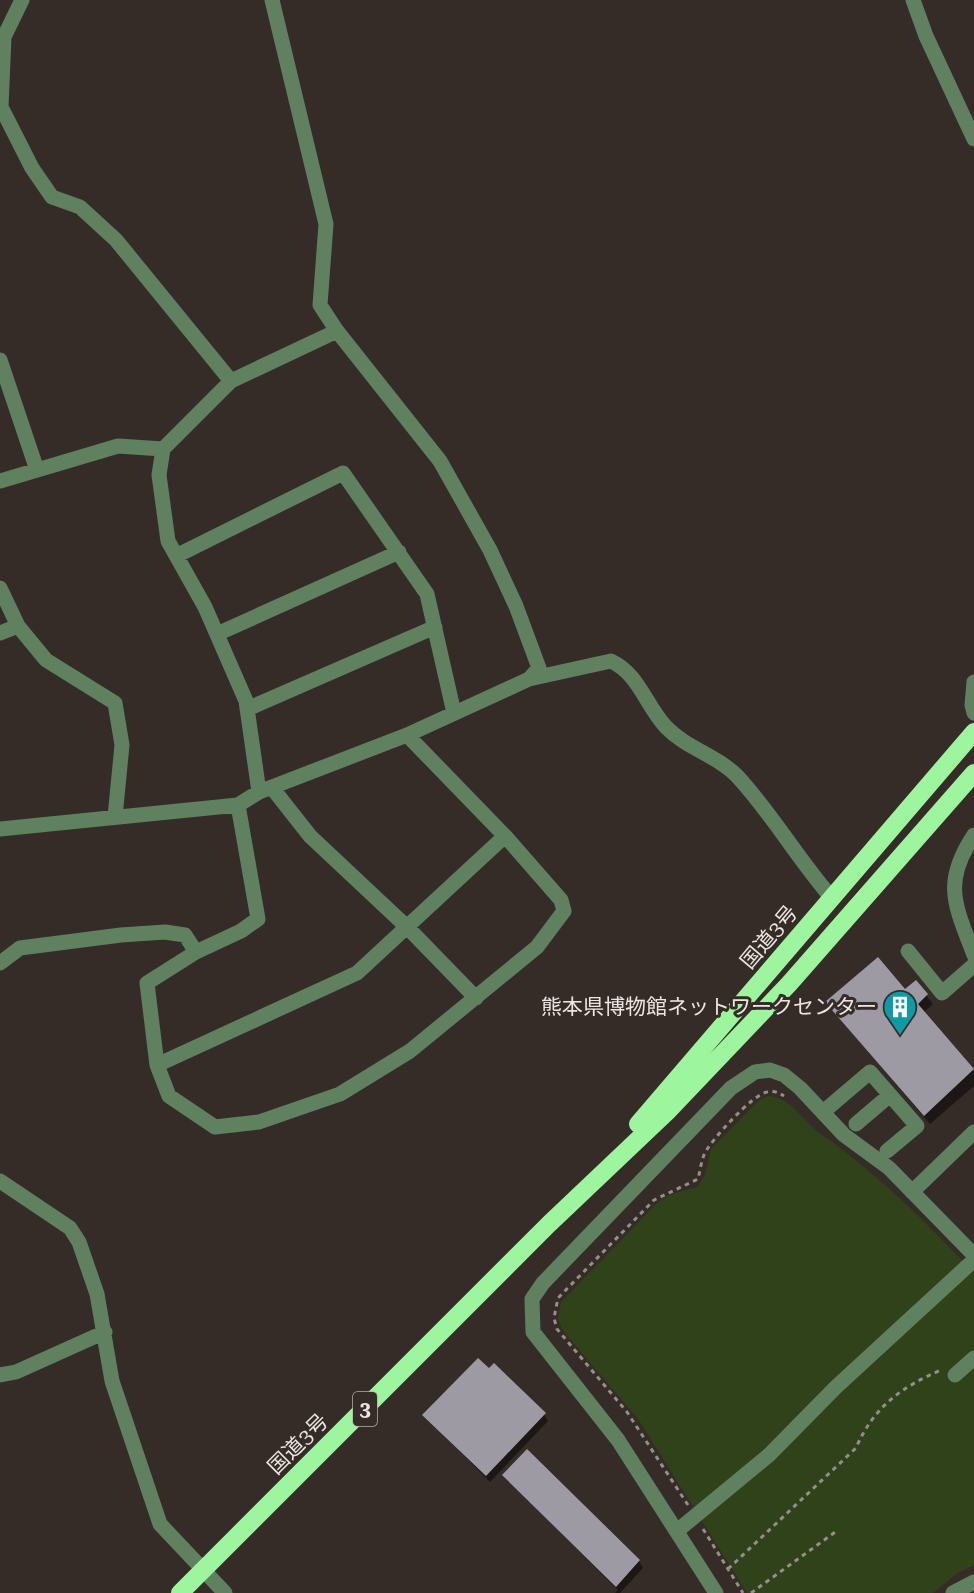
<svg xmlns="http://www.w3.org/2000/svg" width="974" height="1593" font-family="'Roboto Serif','Noto Sans JP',serif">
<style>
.green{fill:#2f4219}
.shadow{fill:#0007}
.building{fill:#9d9aa4}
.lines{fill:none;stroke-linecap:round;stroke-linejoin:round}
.path{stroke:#968e8b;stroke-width:3;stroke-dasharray:4.5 4.5;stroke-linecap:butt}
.minor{stroke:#5f815f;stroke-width:15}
.highway{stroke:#9df59e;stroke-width:18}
.labels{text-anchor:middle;stroke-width:6;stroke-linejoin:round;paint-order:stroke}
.shield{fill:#352c28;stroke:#b5aeab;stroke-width:1.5}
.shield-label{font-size:20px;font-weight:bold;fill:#ece6e3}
.street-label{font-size:21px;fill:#ece6e3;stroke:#352c28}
.poi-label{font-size:21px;fill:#ece6e3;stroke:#352c28;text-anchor:end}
</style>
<rect width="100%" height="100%" fill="#352c28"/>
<path class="green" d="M768,1096c23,1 33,23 50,36 58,40 108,90 156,141v292l-18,9 -23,19h-186l-109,-174 -75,-88 -5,-12 3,-17 95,-98 12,-9 29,-8 8,-12 6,-26 47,-48z"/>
<path class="shadow" d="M915,982l18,22 -10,9 51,58v15l-44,38 -103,-121 77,-12z
M544,1414l4,7 -58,61 -66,-67z
M503,1475l136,86 4,7 -23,25h-5l3,-3z"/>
<path class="building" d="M878,957l27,32 11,-9 12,14 -10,10 56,65 -50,47 -99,-114z
M478,1358l11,10 5,-5 52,50 -60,63 -64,-61z
M527,1449l113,111 -24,27 -114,-112z"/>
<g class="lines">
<path class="path" d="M688,1505l-61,-93 -70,-83 -3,-11 4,-20 96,-98 44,-21c2,-8 3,-16 6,-24 5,-13 49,-61 63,-63 7,-2 12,1 17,4
M703,1529l40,64
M728,1569l128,-121c17,-40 45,-61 85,-78
M751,1593l87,-63"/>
<path class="minor" d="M22,0l-18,37 -3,70 31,61 20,29 28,10 36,33 115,141
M272,0l54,224 -6,81 17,26 103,130 50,89 26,56 23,62 -10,11
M913,0l13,36 48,103
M0,360l37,110
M0,481l118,-35 45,3
M178,555l165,-82 84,121 27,119
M0,588l18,38 28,34 69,43 7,42 -7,72
M0,633l18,-7
M217,634l182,-82
M974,682l-2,23 2,8
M247,709l188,-82
M273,789l37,47 98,92 68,70
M259,792l-13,-91 -41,-94 -37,-66 -9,-66 4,-26 68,-68 106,-50
M0,829l238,-24 21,-13 148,-57 122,-56 82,-18c28,13 35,45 55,66 21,22 51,28 72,50 34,37 60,82 93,120
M974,835c-32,48 -19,70 0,120
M908,951l34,42 32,-28
M196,952l45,-21 17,-12 -20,-114
M0,963l20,-15 101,-13 44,-3 20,3 11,17 -49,31 10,82 12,31 46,31 44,-5 81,-28 70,-43 127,-104 27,-36 -3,-11 -56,-64 -98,-101
M157,1065l200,-92 148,-137
M823,1112l47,-40 47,54 -30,25
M856,1124l34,-29
M0,1181l70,47 9,14 18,52 15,87 48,143 65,69
M912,1192l62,-60
M0,1375l16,-3 89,-40
M955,1375l19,-17
M677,1531l92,-76 67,-68 138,-127
M716,1593l-98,-153 -85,-108 -1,-33 11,-16 188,-195 24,-16 15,-2 14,5 16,13 44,47 45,33 85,87
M953,1593l21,-11"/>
<path class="highway" d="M638,1124l336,-392
M180,1593l369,-369 118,-112 122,-128 185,-211"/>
</g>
<defs>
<g id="building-pin" transform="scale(1.725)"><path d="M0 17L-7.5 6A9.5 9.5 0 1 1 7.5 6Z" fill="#0f9aa8" stroke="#352c28"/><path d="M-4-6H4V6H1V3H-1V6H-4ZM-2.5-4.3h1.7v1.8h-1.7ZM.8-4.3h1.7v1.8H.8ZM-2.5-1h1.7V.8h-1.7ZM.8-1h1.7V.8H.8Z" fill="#fff"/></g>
</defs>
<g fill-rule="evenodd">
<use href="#building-pin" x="900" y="1007"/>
</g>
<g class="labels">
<rect class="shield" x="353" y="1392" width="24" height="34" rx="4.5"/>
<g class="shield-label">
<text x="365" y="1416">3</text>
</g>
<g class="street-label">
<text transform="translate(769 937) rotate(-50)" y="7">国道3号</text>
<text transform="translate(298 1444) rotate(-45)" y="7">国道3号</text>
</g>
<g class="poi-label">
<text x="877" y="1014">熊本県博物館ネットワークセンター</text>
</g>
</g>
</svg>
